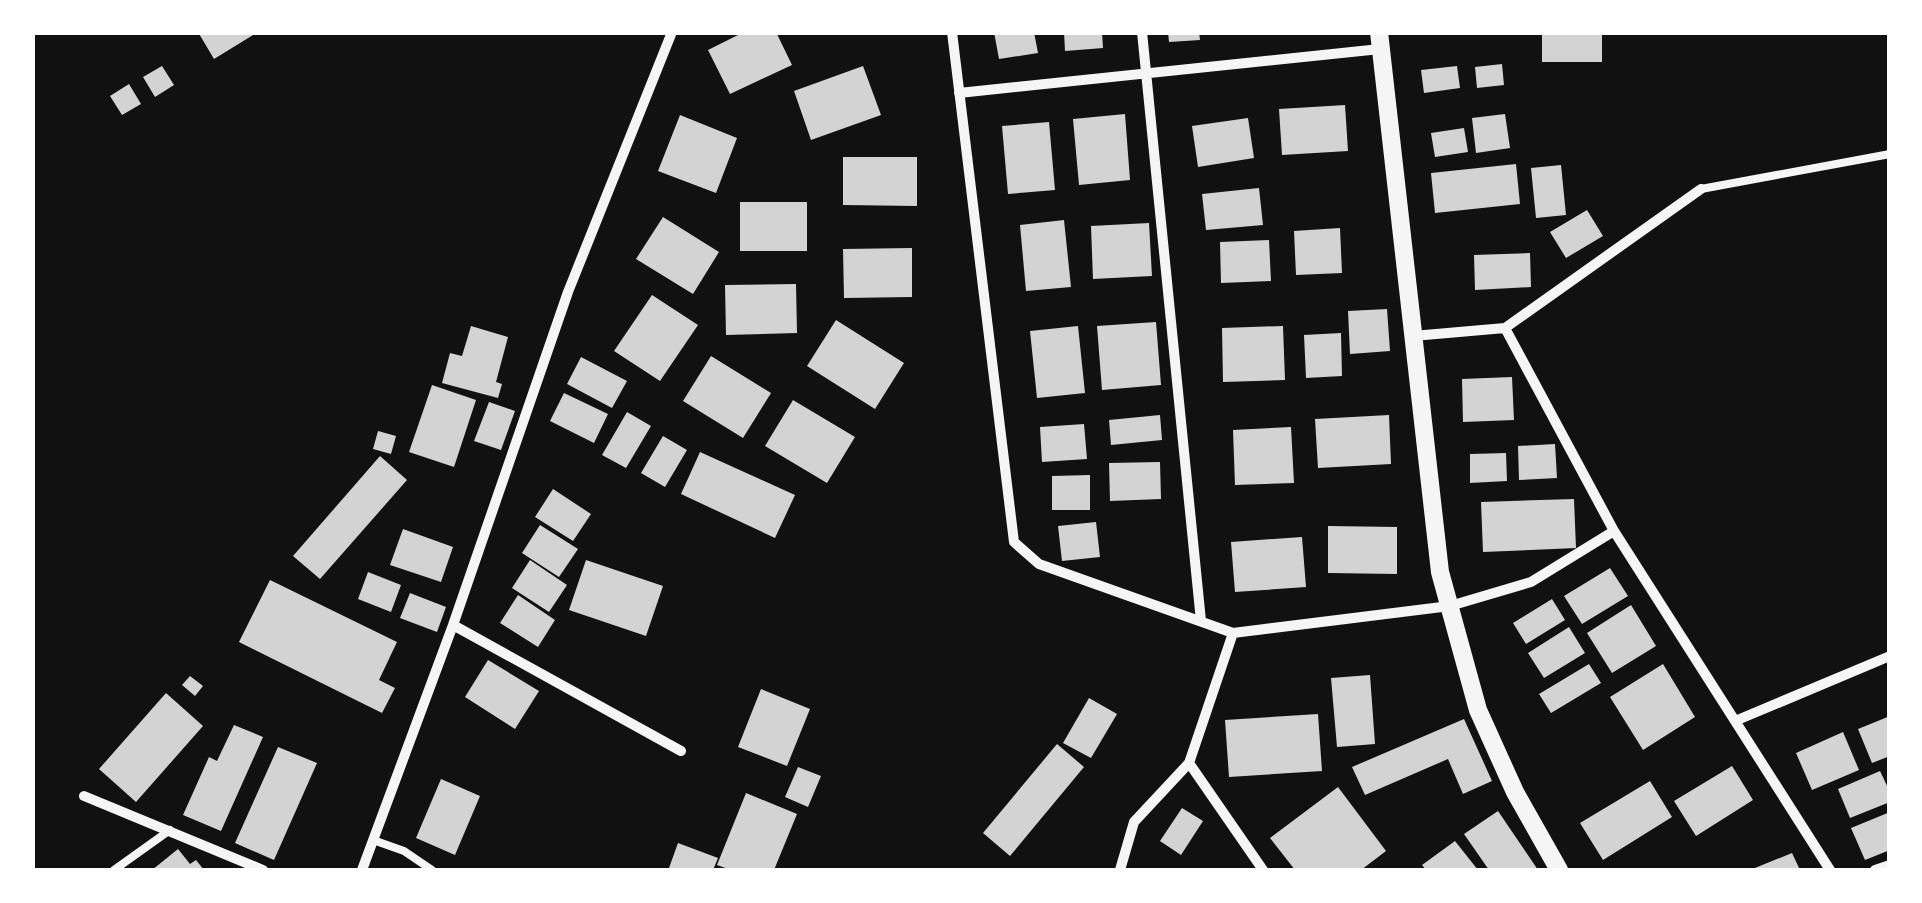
<svg xmlns="http://www.w3.org/2000/svg" width="1922" height="903" font-family="'Work Sans',sans-serif">
<style>
.building{fill:#d3d3d3}
.lines{fill:none;stroke-linecap:round;stroke-linejoin:round}
.service{stroke:#f5f5f5;stroke-width:8}
.minor{stroke:#f5f5f5;stroke-width:10}
.tertiary{stroke:#f5f5f5;stroke-width:18}
</style>
<rect width="100%" height="100%" fill="#111"/>
<path class="building" d="M198,32h60l-44,27z
M744,32h32l16,33 -62,29 -22,-44z
M994,32h40l4,21 -39,6z
M1064,32h38l1,16 -38,3z
M1168,32h31l1,8 -31,2z
M1542,32h60v30h-60z
M1502,64l2,21 -27,3 -2,-21z
M162,66l12,19 -19,12 -12,-20z
M863,66l18,49 -70,25 -17,-49z
M1457,66l3,22 -36,5 -3,-23z
M129,84l12,20 -19,11 -12,-19z
M1345,105l3,46 -66,4 -3,-46z
M1125,114l5,66 -51,5 -6,-66z
M1505,114l5,34 -34,5 -4,-35z
M680,115l57,23 -21,55 -58,-22z
M1248,118l6,40 -56,9 -6,-41z
M1049,122l6,68 -47,4 -6,-68z
M1464,128l4,24 -33,5 -4,-24z
M843,157h74v49l-74,-1z
M1516,164l4,40 -85,9 -4,-40z
M1561,165l5,50 -30,3 -5,-50z
M1259,188l4,37 -57,5 -4,-36z
M740,202h67v49h-67z
M1587,210l16,26 -37,22 -16,-26z
M663,217l56,35 -26,42 -57,-35z
M1064,220l7,67 -45,4 -6,-66z
M1149,223l3,53 -59,3 -2,-53z
M1340,228l2,45 -46,2 -2,-44z
M1269,240l2,41 -50,2 -1,-41z
M912,248v49l-68,1 -1,-49z
M1530,253l1,34 -56,3 -1,-35z
M796,284l1,49 -71,2 -1,-50z
M652,295l46,30 -38,56 -46,-30z
M1387,309l3,42 -40,3 -2,-43z
M836,320l68,43 -29,46 -68,-43z
M1156,322l5,63 -59,5 -5,-64z
M471,326l37,11 -12,45 6,2 -4,14 -56,-15 8,-30 12,3z
M1078,326l7,67 -48,5 -7,-67z
M1283,326l2,54 -62,2 -1,-54z
M1341,333l1,43 -36,2 -2,-43z
M711,356l60,37 -28,45 -60,-37z
M581,357l46,24 -15,27 -45,-24z
M1512,377l2,43 -51,2 -1,-43z
M432,385l44,15 -22,67 -45,-15z
M564,393l44,21 -14,29 -44,-22z
M793,400l62,37 -28,46 -62,-37z
M489,402l26,9 -14,39 -27,-9z
M627,412l24,14 -25,42 -24,-13z
M1160,415l2,25 -51,5 -2,-25z
M1389,415l2,49 -73,4 -3,-49z
M1084,424l3,35 -45,3 -2,-35z
M1291,427l3,56 -59,2 -2,-55z
M378,431l18,5 -5,18 -18,-5z
M663,436l24,14 -22,37 -24,-14z
M1555,444l2,34 -38,2 -1,-34z
M700,452l95,43 -20,43 -94,-44z
M1506,453l1,28 -37,2v-29z
M380,456l27,24 -87,99 -27,-23z
M1160,462l1,37 -51,2 -1,-38z
M1090,475v35h-38v-34z
M553,489l38,25 -18,27 -38,-24z
M1574,499l2,49 -93,4 -2,-50z
M1096,522l4,35 -38,4 -4,-35z
M540,525l38,24 -19,28 -37,-24z
M1328,526l69,1v47l-69,-1z
M403,529l50,18 -12,35 -51,-17z
M1302,537l4,50 -71,5 -4,-50z
M530,560l37,25 -18,27 -37,-24z
M586,560l77,26 -17,50 -77,-26z
M1610,568l18,28 -46,28 -18,-28z
M368,572l33,13 -10,27 -33,-13z
M270,580l127,62 -18,38 16,8 -13,25 -143,-71z
M410,593l36,14 -9,25 -37,-14z
M518,595l37,25 -17,27 -38,-24z
M1552,599l13,21 -39,24 -13,-21z
M1631,605l25,41 -44,27 -25,-40z
M1569,627l16,26 -41,25 -16,-25z
M488,660l51,31 -24,38 -50,-32z
M1589,664l12,19 -50,30 -12,-19z
M1663,664l32,53 -52,33 -33,-53z
M1370,675l5,69 -38,3 -6,-69z
M190,676l13,10 -8,10 -13,-11z
M761,689l49,20 -23,57 -49,-19z
M166,693l37,33 -67,76 -37,-33z
M1089,698l28,16 -26,44 -28,-15z
M1318,714l4,57 -93,6 -4,-57z
M1890,716v40l-18,7 -14,-34z
M1464,719l28,62 -29,13 -15,-35 -83,36 -13,-28z
M234,725l29,12 -42,94 -38,-16 26,-58 8,4z
M1843,732l16,38 -47,20 -16,-37z
M1057,744l27,23 -74,89 -27,-23z
M278,747l39,16 -43,97 -39,-17z
M1732,766l21,34 -57,36 -22,-35z
M798,767l23,9 -13,31 -23,-10z
M1880,771l10,21v10l-40,16 -12,-29z
M441,779l39,17 -25,59 -39,-17z
M1650,781l22,36 -69,43 -23,-37z
M1338,787l48,64 -25,19h-66l-25,-32z
M746,793l51,21 -23,56h-43l-14,-5z
M1182,808l21,13 -22,34 -21,-14z
M1498,811l40,59h-49l-25,-36z
M1890,812v38l-25,10 -14,-32z
M1455,841l23,29h-52l-4,-5z
M678,843l40,15 -5,12h-36l-8,-2z
M178,849l12,15 6,-4 8,10h-52z
M1792,853l8,17h-50z"/>
<g class="lines">
<path class="service" d="M1701,189l189,-35
M373,840l31,11 28,19
M114,870l56,-40"/>
<path class="minor" d="M952,32l62,510 25,22 194,69 -44,130 -55,59 -14,48
M1142,32l59,589
M959,93l421,-44
M1505,328l109,203 216,339
M1413,336l92,-8 196,-139
M453,625l228,126
M1233,633l217,-27 81,-24 83,-51
M1735,721l155,-65
M1189,763l74,107
M84,796l179,74
M362,870l91,-245 115,-333 104,-260
M1875,870l15,-5"/>
<path class="tertiary" d="M1379,32l61,540 38,138 37,82 44,78"/>
</g>
<rect width="1922" height="903" fill="none" stroke="#ffffff" stroke-width="70"/>
</svg>
